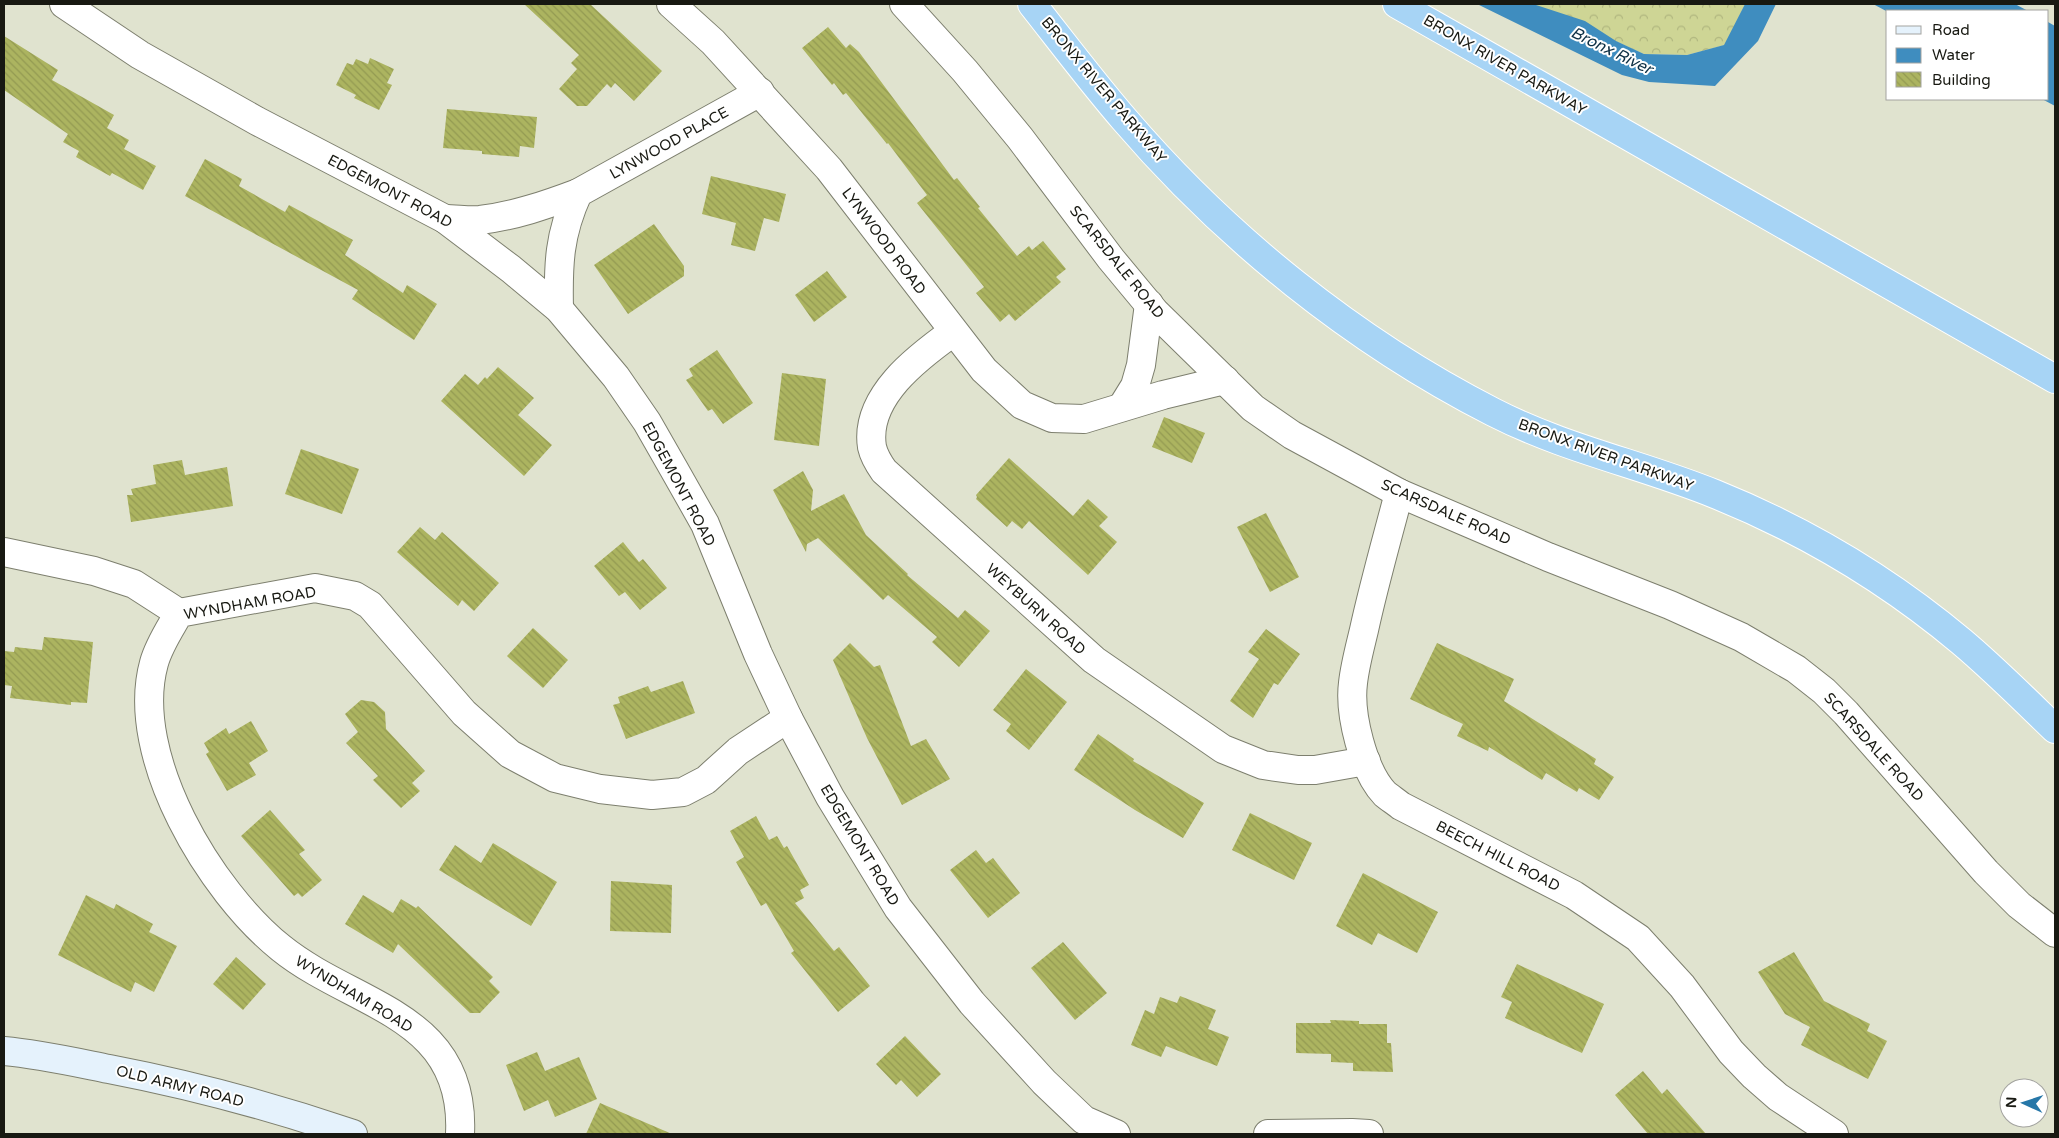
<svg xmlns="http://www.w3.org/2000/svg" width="2059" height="1138" viewBox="0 0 2059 1138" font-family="'Varela Round',sans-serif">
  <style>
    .forest { fill: url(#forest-crowns) }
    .water { fill: #3f8dbf }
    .building { fill: url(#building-back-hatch) }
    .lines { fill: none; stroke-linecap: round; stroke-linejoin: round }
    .street-casing { stroke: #7d7f6e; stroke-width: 30 }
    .secondary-casing { stroke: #7d7f6e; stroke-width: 30 }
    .highway-casing { stroke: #fff; stroke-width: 30 }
    .street { stroke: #fff; stroke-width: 28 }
    .secondary { stroke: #e5f2fc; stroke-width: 28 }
    .highway { stroke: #a7d4f5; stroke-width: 28 }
    .labels { text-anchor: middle; stroke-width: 4; stroke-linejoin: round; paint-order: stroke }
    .street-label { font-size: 15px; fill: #181912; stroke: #fff }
    .water-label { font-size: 16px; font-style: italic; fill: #0e3045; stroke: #fff }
  </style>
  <defs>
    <pattern id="forest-crowns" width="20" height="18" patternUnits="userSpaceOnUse" patternTransform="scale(1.25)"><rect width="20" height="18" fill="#ced595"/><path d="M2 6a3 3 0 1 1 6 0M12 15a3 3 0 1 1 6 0" fill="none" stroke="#b0b67f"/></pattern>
    <pattern id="building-back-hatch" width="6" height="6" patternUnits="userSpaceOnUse" patternTransform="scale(1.25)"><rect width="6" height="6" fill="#acb460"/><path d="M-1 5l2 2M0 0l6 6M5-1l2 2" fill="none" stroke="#939a52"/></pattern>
  </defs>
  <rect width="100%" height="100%" fill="#e0e3cf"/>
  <!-- forest -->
  <polygon class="forest" points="1533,4 1745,4 1725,45 1687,55 1644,54"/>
  <!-- water -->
  <g class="water">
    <polygon points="1477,4 1533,4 1585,21 1616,41 1644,54 1687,55 1724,45 1745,4 1776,4 1758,41 1715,86 1649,82 1622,75"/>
    <polygon points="1873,4 2015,4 2028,11 1888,12"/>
    <polygon points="2048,22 2055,26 2055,106 2042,99 2048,99"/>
  </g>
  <!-- building -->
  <g class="building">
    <polygon points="524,4 590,4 662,71 634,101 615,83 611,88 607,84 587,106 577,106 559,89 577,69 571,63 579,55"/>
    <polygon points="828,27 846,48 850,44 859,52 954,180 957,178 980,207 978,208 1017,256 1029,246 1032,250 1043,241 1066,269 1056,277 1061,282 1015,321 1009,314 1000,322 976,293 984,287 917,203 927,195 888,143 887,144 846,93 843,95 834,83 832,85 802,48"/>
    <polygon points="4,36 58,70 52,80 114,115 107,128 129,140 124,149 156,166 143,190 112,173 110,176 76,157 79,151 63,142 68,134 4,90"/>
    <polygon points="370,58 394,69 387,83 392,85 379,110 354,98 356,95 336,85 347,63 353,65 356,59 368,64"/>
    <polygon points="447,109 537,117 534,148 520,146 519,157 482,154 482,151 443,148"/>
    <polygon points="205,159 242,179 239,186 285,212 289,205 353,240 345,255 403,293 407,285 437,304 414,340 352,299 358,290 185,196"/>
    <polygon points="711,176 786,194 779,222 764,218 755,251 731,245 736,223 702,214"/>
    <polygon points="654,224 684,266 684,276 628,314 594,265"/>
    <polygon points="827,271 847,297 814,322 795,295"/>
    <polygon points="717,350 753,403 723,424 712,409 708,411 686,380 693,376 689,369"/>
    <polygon points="498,367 534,398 518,415 552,445 524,476 441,401 465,374 478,385 485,377 487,379"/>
    <polygon points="782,373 826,379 819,446 774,440"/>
    <polygon points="1164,417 1205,433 1192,463 1152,447"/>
    <polygon points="301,449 359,469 342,514 285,494"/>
    <polygon points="1009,458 1073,516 1088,499 1108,517 1099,526 1117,542 1088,575 1029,521 1022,529 1012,521 1007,527 976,499 977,497 976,495"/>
    <polygon points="182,460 185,475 227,467 233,506 131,522 127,495 133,495 131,489 156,484 153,465"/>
    <polygon points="803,471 813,490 811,511 844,494 866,535 908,574 907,575 958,618 965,610 990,631 959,667 932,642 937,637 888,595 883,600 818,538 807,544 806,552 773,490"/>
    <polygon points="1266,513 1299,577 1270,592 1237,527"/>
    <polygon points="420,527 435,540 442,532 499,583 474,611 462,600 458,606 397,552"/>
    <polygon points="623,542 639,562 643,559 667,588 640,610 625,592 619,596 594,566"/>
    <polygon points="533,628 568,660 543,688 507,656"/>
    <polygon points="1266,629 1300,654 1278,685 1274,683 1253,718 1230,701 1259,659 1248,652"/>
    <polygon points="44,637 93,642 87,703 71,702 71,705 10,698 12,686 4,685 4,651 14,652 15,647 42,650"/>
    <polygon points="850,643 874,667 880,665 911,746 926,739 950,779 902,805 867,738 833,660"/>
    <polygon points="1437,643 1514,679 1504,701 1596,759 1594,764 1614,777 1599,800 1579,788 1577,792 1546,773 1542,780 1489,747 1488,751 1457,736 1463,724 1410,699"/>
    <polygon points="1026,669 1067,702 1029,750 1006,731 1011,724 993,710"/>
    <polygon points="683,681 695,713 626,739 613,705 620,703 618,697 648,686 651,692"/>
    <polygon points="361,700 374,702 385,712 386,729 425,771 412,783 420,791 401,808 373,780 378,776 346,743 358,732 345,714"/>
    <polygon points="251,721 268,751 249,763 256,775 227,791 206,754 209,752 204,743 226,728 229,734"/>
    <polygon points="1098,734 1134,759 1133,761 1204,803 1183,838 1135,810 1074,770"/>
    <polygon points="270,810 305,850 299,854 322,880 302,897 298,893 294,896 241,836"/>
    <polygon points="1250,813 1312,843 1294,880 1232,850"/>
    <polygon points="756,816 769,840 777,836 784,848 787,846 809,885 800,890 804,898 795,903 834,951 839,947 870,986 838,1012 791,953 794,951 766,903 761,906 736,862 744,857 730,831"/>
    <polygon points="493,843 557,882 531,926 439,870 455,845 481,863"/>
    <polygon points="976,850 986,863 993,858 1020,893 988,918 950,870"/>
    <polygon points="1363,873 1438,912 1417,953 1378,933 1372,945 1336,926"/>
    <polygon points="611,881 672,885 671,933 610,931"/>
    <polygon points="86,895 114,909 116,904 153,924 149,932 177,946 154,992 135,982 131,992 58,955"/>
    <polygon points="363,895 393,913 401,899 416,908 418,906 493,977 489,981 500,992 480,1013 470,1013 398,944 393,953 345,924"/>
    <polygon points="1063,942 1107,993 1075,1020 1031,968"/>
    <polygon points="1794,952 1824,1001 1870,1024 1867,1031 1887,1041 1868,1079 1801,1045 1810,1027 1785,1014 1758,972"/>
    <polygon points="236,957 266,984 243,1010 213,984"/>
    <polygon points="1517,964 1604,1004 1582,1053 1505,1018 1512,1002 1501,997"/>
    <polygon points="1180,996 1216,1010 1208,1029 1229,1037 1217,1066 1166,1046 1161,1057 1131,1045 1145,1010 1154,1014 1160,997 1177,1003"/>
    <polygon points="1330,1020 1359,1021 1359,1024 1387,1024 1387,1043 1391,1043 1393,1072 1353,1071 1353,1063 1331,1062 1331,1054 1296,1053 1296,1023 1331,1023"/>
    <polygon points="905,1036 941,1074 917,1097 901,1080 896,1085 876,1064"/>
    <polygon points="537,1052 545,1071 579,1057 597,1099 555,1117 548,1100 524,1111 506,1065"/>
    <polygon points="1643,1071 1662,1094 1667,1089 1706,1134 1648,1134 1615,1095"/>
    <polygon points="600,1103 672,1134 586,1134"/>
  </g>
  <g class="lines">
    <!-- street casing -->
    <g class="street-casing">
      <g id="street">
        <polyline points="64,4 140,55 257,121 445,219 511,269 559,309 616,377 647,422 675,471 705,524 758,654 788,718 830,797 898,908 972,1003 1044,1082 1084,1120 1116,1134"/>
        <polyline points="671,4 713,42 829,169 984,370 1022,405 1052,418 1084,419 1163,395 1225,380"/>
        <polyline points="904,4 965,71 1020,138 1111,259 1155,312 1253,408 1292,435 1399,493 1548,557 1670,605 1741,637 1796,669 1824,691 1846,713 1986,872 2019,905 2055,933"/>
        <path d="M 445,219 C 457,219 469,221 480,220 C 514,216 546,205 578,193"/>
        <path d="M 559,309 C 558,265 559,234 578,193 L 760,92"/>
        <path d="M 953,332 C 918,357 864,397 872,447 C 874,456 879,464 884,471 L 1094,660 L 1223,749 L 1263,765 L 1298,770 L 1315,770 L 1366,761"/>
        <polyline points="1122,407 1135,386 1141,365 1149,304"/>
        <path d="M 1399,493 C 1387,539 1374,584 1364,630 C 1360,647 1355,665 1353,683 C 1349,714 1363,771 1385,794 C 1390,798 1396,802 1401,806 L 1574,895 L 1638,938 L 1682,986 L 1731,1052 L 1754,1076 L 1778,1097 L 1834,1134"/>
        <polyline points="4,552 94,571 134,584 179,613"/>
        <path d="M 460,1134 C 466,1014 354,1007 281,948 C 211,892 128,756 154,663 C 159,645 170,629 179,613 L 315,588 L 355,596 L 370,605 L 464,713 L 510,754 L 555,778 L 600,789 L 652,795 L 683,792 L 706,780 L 738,751 L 788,718"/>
        <polyline points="1268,1134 1352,1133 1369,1134"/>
      </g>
    </g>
    <!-- secondary casing -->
    <g class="secondary-casing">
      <path id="secondary" d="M 4,1051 C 39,1054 74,1062 109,1069 C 192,1085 274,1107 353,1134"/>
    </g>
    <!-- highway casing -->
    <g class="highway-casing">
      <g id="highway">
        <path d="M 1032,4 C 1062,42 1092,82 1124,119 C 1226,238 1354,341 1493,412 C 1565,449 1641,464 1715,494 C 1804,530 1888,580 1962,642 C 1994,669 2025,700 2055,729"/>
        <polyline points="1397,4 2055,379"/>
      </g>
    </g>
    <!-- street -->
    <use href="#street" class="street"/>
    <!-- secondary -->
    <use href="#secondary" class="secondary"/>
    <!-- highway -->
    <use href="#highway" class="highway"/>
  </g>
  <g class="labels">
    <!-- street labels -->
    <g class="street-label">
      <text transform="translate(1505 65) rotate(30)" y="5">BRONX RIVER PARKWAY</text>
      <text transform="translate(1104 90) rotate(50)" y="5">BRONX RIVER PARKWAY</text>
      <text transform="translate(669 143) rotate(-29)" y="5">LYNWOOD PLACE</text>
      <text transform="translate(390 191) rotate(28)" y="5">EDGEMONT ROAD</text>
      <text transform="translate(884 241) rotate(53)" y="5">LYNWOOD ROAD</text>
      <text transform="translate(1117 262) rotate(51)" y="5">SCARSDALE ROAD</text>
      <text transform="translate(1606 455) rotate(20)" y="5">BRONX RIVER PARKWAY</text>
      <text transform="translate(679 484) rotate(62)" y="5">EDGEMONT ROAD</text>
      <text transform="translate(1446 512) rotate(24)" y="5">SCARSDALE ROAD</text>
      <text transform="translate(250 603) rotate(-10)" y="5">WYNDHAM ROAD</text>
      <text transform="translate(1036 609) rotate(42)" y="5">WEYBURN ROAD</text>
      <text transform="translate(1874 747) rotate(48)" y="5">SCARSDALE ROAD</text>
      <text transform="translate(860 845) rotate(59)" y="5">EDGEMONT ROAD</text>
      <text transform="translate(1498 856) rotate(27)" y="5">BEECH HILL ROAD</text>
      <text transform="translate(354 994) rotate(31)" y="5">WYNDHAM ROAD</text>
      <text transform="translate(180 1086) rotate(14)" y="5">OLD ARMY ROAD</text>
    </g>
    <!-- water labels -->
    <g class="water-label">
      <text transform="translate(1612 50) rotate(26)" y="6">Bronx River</text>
    </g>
  </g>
  <!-- border -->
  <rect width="2059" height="1138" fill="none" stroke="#181912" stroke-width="10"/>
  <!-- legend -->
  <rect x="1886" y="10" width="162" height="90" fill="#ffffff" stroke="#a3a3a0"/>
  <rect x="1896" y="26" width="25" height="8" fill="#e5f2fc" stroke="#a3a3a0"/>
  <text x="1932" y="35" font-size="15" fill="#181912">Road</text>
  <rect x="1896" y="48" width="25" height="15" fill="#3f8dbf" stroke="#a3a3a0"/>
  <text x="1932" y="60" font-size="15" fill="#181912">Water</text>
  <rect x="1896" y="72" width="25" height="15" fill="url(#building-back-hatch)" stroke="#a3a3a0"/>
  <text x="1932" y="85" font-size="15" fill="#181912">Building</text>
  <!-- north arrow -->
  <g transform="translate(2024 1103) rotate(273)"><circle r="24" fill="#ffffff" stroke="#a3a3a0"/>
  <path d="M0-4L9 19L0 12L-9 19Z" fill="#2677a8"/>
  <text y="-8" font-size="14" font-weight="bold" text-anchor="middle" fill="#181912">N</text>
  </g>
</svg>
